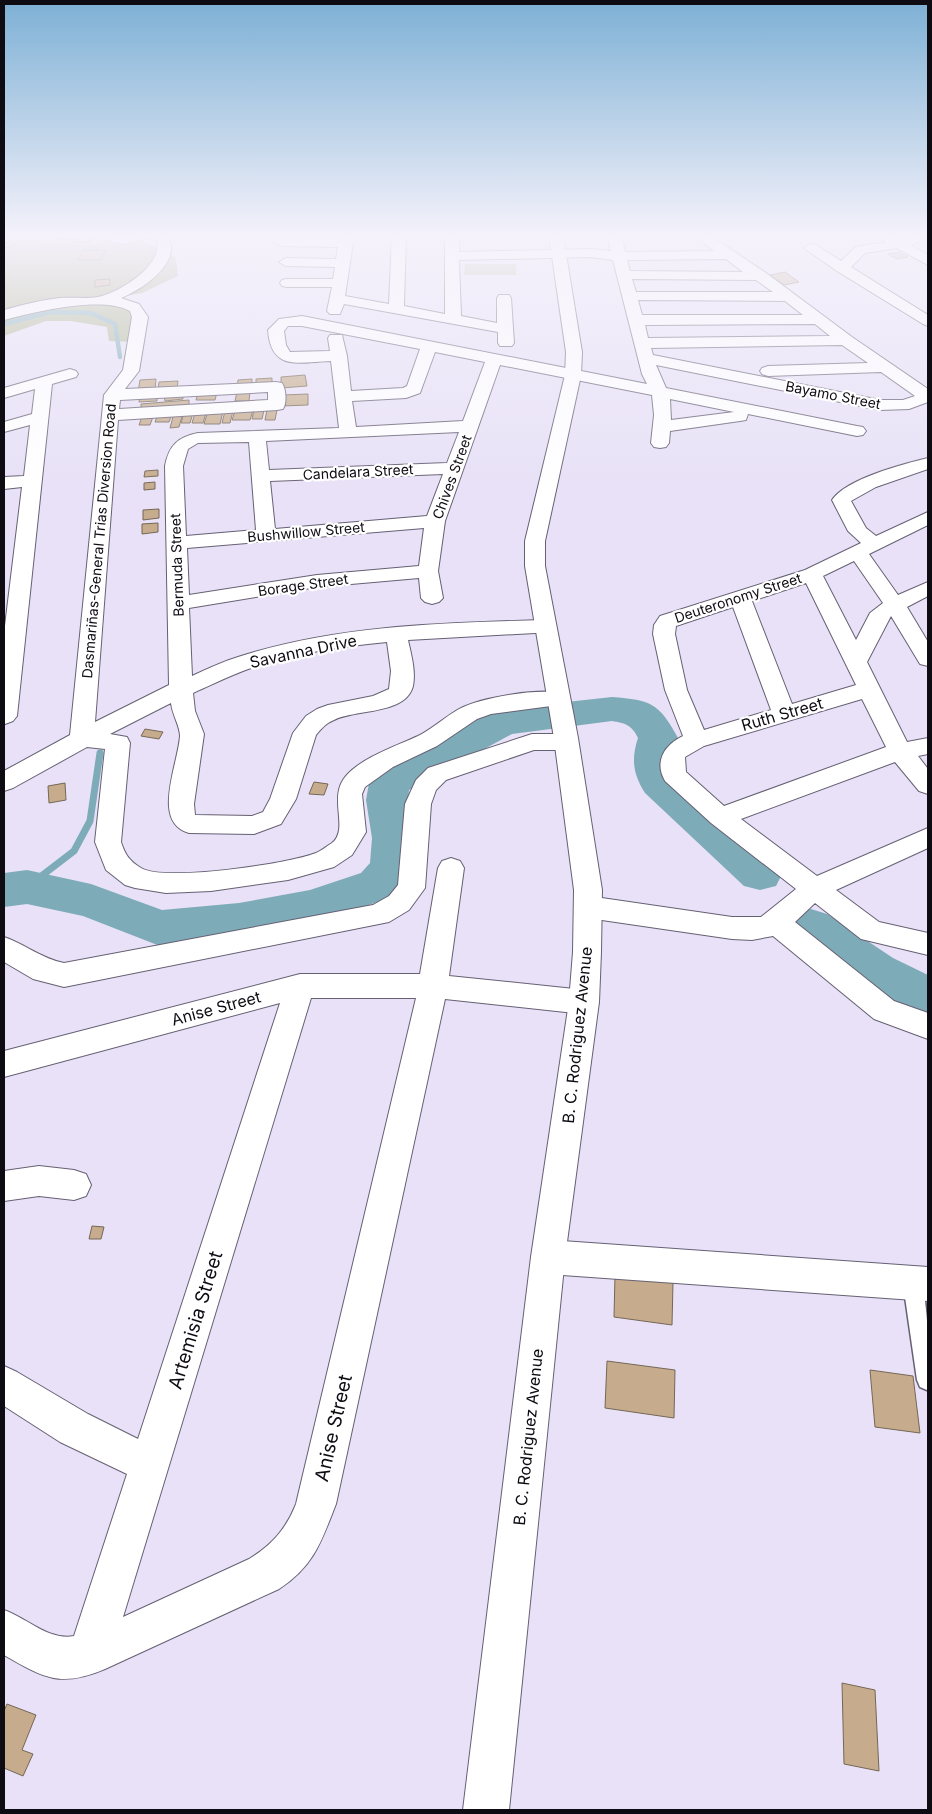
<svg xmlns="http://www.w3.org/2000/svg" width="932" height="1814" viewBox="0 0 932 1814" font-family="Inter,sans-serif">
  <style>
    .green { fill: #b5bb9c }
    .forest { fill: #aeb590 }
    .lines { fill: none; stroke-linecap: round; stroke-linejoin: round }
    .stream-far1 { stroke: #7dabb8; stroke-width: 4.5 }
    .stream { stroke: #7dabb8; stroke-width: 7 }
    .river { fill: #7dabb8; fill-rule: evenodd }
    .building { fill: #c6ac8d; stroke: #756756 }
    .service-casing { stroke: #666073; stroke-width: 3 }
    .minor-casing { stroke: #666073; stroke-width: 2 }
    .tertiary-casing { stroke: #666073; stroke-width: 2 }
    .service { fill: #fff; fill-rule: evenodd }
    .minor { fill: #fff; fill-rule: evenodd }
    .tertiary { fill: #fff; fill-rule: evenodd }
    .labels { text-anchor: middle; stroke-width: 4.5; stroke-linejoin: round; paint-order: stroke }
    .far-street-label { font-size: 14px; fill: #0e0b12; stroke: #fff }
    .street-label { font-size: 16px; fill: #0e0b12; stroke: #fff }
    .near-street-label { font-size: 19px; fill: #0e0b12; stroke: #fff }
  </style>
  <rect width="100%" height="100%" fill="#e8e1f7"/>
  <!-- green -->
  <polygon class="green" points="465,264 516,264 516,275 464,275"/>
  <!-- forest -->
  <polygon class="forest" points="4,236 35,236 41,240 94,245 117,237 140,241 160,248 176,258 178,276 142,293 112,298 101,304 128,307 135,325 135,342 109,341 107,327 71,321 46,321 4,336"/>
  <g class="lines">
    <!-- stream-far1 -->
    <polyline class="stream-far1" points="4,324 50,312 91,313 115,324 120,357"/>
    <!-- stream -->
    <polyline class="stream" points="27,887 74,851 90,821 100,753"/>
    <!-- river -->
    <g class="river">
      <path d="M 612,697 C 651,700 659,703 678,738 L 673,760 L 676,776 L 776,862 L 782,874 L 776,886 L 760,890 L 744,886 L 645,793 C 633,774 631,759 638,738 C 632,725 625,723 612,721 L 512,734 L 409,790 L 408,800 L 414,838 L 414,867 L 407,878 L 393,897 L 311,924 L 239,939 L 160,946 L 83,916 L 27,904 L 4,907 L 4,873 L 27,870 L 91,884 L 162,910 L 239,903 L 310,890 L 361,873 L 370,863 L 372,838 L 366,800 L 369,783 L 375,773 L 489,713 L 503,709 Z"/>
      <polygon points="811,909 827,914 893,958 928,975 928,1017 911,1011 859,984 795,940 788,927 795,914"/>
    </g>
  </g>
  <!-- building -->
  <g class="building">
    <polygon points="44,236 74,236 70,240 42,238"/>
    <polygon points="77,236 99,236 90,243 70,242"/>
    <polygon points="12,241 16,246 4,248 4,243"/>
    <polygon points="84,250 106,250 100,260 78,260"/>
    <polygon points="899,252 908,257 897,259 888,254"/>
    <polygon points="785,272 799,282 784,285 770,275"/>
    <polygon points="110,279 110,285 95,287 95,280"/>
    <polygon points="305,375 307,386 281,388 281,377"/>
    <polygon points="272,378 272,385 256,386 256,379"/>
    <polygon points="156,379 155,391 138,392 140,380"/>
    <polygon points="252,379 252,387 237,388 238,380"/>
    <polygon points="178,381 177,389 158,390 159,382"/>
    <polygon points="250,391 249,401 235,401 237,392"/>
    <polygon points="217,392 215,400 196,400 198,393"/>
    <polygon points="157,393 157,401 139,402 140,395"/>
    <polygon points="183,394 183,399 165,401 164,395"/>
    <polygon points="308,394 308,405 282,406 283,395"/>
    <polygon points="189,400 189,408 141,412 141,404"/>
    <polygon points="253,410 250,420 232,420 235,411"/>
    <polygon points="254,410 264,410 262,419 252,419"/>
    <polygon points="267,410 277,410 275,420 265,420"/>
    <polygon points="208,411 223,411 220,424 204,424"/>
    <polygon points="225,411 233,411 230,423 222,423"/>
    <polygon points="174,413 183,413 179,427 170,428"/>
    <polygon points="184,413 193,413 190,423 181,423"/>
    <polygon points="195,413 206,413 203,423 192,423"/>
    <polygon points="143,414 154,414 150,425 139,425"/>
    <polygon points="158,414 172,414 169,422 155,422"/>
    <polygon points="158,470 158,476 144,477 145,471"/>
    <polygon points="155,482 155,489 144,490 144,483"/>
    <polygon points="159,509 159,518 143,520 143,510"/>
    <polygon points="158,523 158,532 142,534 142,524"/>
    <polygon points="145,729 163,732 159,739 141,736"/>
    <polygon points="314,782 328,784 324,795 309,794"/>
    <polygon points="65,783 66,800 49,803 48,786"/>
    <polygon points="92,1226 104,1227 101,1239 89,1239"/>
    <polygon points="615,1275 673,1282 672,1325 614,1317"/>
    <polygon points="607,1361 675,1370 674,1418 605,1408"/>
    <polygon points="870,1370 913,1376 920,1433 875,1427"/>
    <polygon points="842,1683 875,1690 879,1771 844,1764"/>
    <polygon points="7,1704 36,1715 22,1750 33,1754 23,1776 4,1768 4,1711"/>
  </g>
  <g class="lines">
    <!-- service casing -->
    <g class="service-casing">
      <path id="service" d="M 913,1273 L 920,1276 C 927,1294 932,1375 927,1390 L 920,1387 L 917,1380 L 903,1283 L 906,1276 Z"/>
    </g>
    <!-- minor casing -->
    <g class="minor-casing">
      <g id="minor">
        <path d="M 111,236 L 168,236 C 183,263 141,290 121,298 L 139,304 L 148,317 L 139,371 L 125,389 L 276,382 L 282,383 C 286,389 287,403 283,409 L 277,410 L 118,420 L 95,722 L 169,685 L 165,466 C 169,445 178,437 198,433 L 339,428 L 331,361 C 299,362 271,372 268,330 L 279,319 L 302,316 L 647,384 L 642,374 L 613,260 L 590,257 L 459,260 L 461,316 L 497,323 L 497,298 L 499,295 L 509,295 L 511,298 L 514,343 L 512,346 L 500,346 L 498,343 L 498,332 L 344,304 L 340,314 L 330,314 L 327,311 L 332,287 L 287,287 L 282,286 L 280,283 L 282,280 L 287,279 L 333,279 L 335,267 L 286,266 L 279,262 L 286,258 L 336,259 L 338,247 L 281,246 L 274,242 L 276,239 L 340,239 L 340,236 L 354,236 L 345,296 L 389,304 L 392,236 L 406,236 L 404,306 L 445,314 L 445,236 L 459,236 L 459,252 L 590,249 L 611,251 L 607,236 L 621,236 L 625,252 L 714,251 L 695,236 L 711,236 L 766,273 L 852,337 L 928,389 L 928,402 L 909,409 L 880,410 L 656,365 L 666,388 L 857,426 L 863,427 L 866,431 L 863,435 L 857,436 L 748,414 L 746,420 L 740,421 L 670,431 L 669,443 L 666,447 L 660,448 L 654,447 L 651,443 L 654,415 L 652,395 L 500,365 L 445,521 L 438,571 L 443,598 L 439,602 L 432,604 L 425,602 L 421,598 L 419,578 L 317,587 L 189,608 L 192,676 C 207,669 222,662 238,657 C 337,625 442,623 545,620 L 553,622 L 556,627 L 553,632 L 408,640 C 411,654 416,671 413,686 C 406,715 355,709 334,720 C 326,723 321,729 316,735 L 296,799 L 281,824 L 254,834 L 189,833 C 151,822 178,765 180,736 C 180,726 172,714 171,703 L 165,706 L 110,734 L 127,737 L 130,743 L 121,842 C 125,854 129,861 141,868 C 165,882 288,864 316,853 C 321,851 327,846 332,843 C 350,828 327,798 346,776 C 361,758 396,746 418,736 C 432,729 445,717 459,709 C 481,697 542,687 566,694 L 570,699 L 566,704 L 491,714 L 477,719 L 437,746 L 393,767 L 365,787 L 362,794 L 366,832 L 352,855 L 334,867 L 288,880 L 211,891 L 166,893 L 135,888 L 125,885 L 106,870 L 95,842 L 105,749 L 87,747 L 13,788 L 4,791 L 4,771 L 70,735 L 104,395 L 123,370 L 132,317 L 130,311 C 102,295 34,312 4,320 L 4,310 C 22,305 41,300 60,298 C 72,297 86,299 98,297 C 119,293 164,265 157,240 L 151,237 L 125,244 L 112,242 ZM 726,259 L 743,272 L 630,271 L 627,260 ZM 632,279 L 756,280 L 773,292 L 636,292 ZM 638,300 L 785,301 L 803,315 L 642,315 ZM 815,324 L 830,336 L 648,338 L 645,325 ZM 288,326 L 302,326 L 420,349 L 407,386 L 403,388 L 351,391 L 347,356 L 342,335 L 330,335 L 328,338 L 330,351 L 290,352 L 286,345 L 284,331 ZM 842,345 L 868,363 L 768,366 L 762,368 L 760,371 L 762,374 L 768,376 L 881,372 L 915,396 L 903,400 L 880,400 L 653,355 L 651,348 ZM 435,352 L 485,362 L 463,421 L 356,427 L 352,401 L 406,398 L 420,393 ZM 268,392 L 268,400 L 119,409 L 120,400 ZM 670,399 L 734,412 L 671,420 ZM 459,432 L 447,463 L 269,470 L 266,441 ZM 249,442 L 256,530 L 186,536 L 183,466 L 188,449 L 198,443 ZM 443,474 L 427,516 L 275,529 L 270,481 ZM 424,528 L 419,566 L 317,575 L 189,595 L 187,548 ZM 387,642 L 391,671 L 389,689 L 373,696 L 328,705 L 317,709 L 306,716 L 293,733 L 270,799 L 263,812 L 252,816 L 195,815 L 194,804 L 204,734 L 195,711 L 193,693 C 213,684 233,674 254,667 C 297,653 342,646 387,642 Z"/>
        <polygon points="884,236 895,236 901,239 911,236 928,236 928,239 910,245 928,255 928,265 897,248 865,253 851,267 928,315 928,326 923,324 837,271 804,248 811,244 816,245 841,261 856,247 886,242 882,238"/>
        <polygon points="70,369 76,371 78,374 76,377 52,384 17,716 13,721 5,724 4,634 22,487 4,489 4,477 24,476 30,425 4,432 4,422 32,414 35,389 4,398 4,388"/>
        <path d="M 928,458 L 928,469 L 876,487 L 851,501 L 866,528 L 876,536 L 928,512 L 928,525 L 869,554 L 898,595 L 928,582 L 928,596 L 907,607 L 928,642 L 928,666 L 920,664 L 891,616 L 867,662 L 907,742 L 928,738 L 928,754 L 918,756 L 928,769 L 928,794 L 919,791 L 895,762 L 741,819 L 817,876 L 928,828 L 928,848 L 836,890 L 879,922 L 928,933 L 928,955 L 861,939 L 815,903 L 795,922 L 894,1001 L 928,1013 L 928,1039 L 874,1019 L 773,936 L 752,940 L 732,939 L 588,918 L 578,914 L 574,907 L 578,900 L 588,896 L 732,917 L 761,917 L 796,889 L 711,823 L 665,781 C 654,762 664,745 683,736 L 665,690 L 653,634 L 654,625 L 660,616 L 805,570 L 861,543 L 848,531 L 832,500 C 846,479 903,464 928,458 ZM 854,561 L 883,603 L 870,613 L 856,640 L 823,576 ZM 806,583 L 856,685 L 792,704 L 752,601 ZM 733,607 L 771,710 L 704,730 L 687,690 L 675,634 L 676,626 ZM 862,699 L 886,747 L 724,806 L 686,772 L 685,757 L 704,746 Z"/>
        <path d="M 532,734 L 566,734 L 575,736 L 578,742 L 575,748 L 566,750 L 534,750 L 446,780 L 436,790 L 431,804 L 425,888 L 409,910 L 389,922 L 64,987 L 33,979 L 4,962 L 4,937 C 25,944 42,959 64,963 L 373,905 L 389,896 L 398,885 L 405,804 L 416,780 L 428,768 Z"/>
        <path d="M 451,858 L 460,861 L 464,868 L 449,976 L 584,990 L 594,993 L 599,1002 L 594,1011 L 584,1014 L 445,999 L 336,1504 C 321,1542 314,1566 279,1589 L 105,1669 C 60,1688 44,1678 4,1655 L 4,1610 C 27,1618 49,1641 74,1636 L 127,1474 L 60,1442 L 4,1406 L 4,1366 L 17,1372 L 88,1414 L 138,1439 L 280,1003 L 4,1077 L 4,1051 L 300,974 L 420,974 L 438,868 L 442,861 ZM 311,998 L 416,998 L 296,1504 C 286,1529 272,1545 249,1559 L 123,1617 Z"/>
        <polygon points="39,1166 74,1170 86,1174 91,1185 86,1196 74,1200 39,1196 4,1201 4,1171"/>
        <polygon points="548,1240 928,1267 928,1301 548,1274 536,1269 531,1257 536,1245"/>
      </g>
    </g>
    <!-- tertiary casing -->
    <g class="tertiary-casing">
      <polygon id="tertiary" points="549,236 563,236 582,352 581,375 545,541 545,566 578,738 602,890 601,952 599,1002 565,1257 509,1810 463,1810 531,1257 569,1002 573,952 574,890 554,738 525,566 525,541 565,375 566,352"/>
    </g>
    <!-- service -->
    <use href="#service" class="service"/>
    <!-- minor -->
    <use href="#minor" class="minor"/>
    <!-- tertiary -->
    <use href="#tertiary" class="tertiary"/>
  </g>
  <!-- sky -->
  <linearGradient id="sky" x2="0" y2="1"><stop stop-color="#7db0d5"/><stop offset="0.48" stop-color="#f5f2fb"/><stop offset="1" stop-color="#f5f2fb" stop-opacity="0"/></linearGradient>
  <rect width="932" height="490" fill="url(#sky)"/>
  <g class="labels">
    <!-- far-street labels -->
    <g class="far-street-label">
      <text transform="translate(833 395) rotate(11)" y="5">Bayamo Street</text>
      <text transform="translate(358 472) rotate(-3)" y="5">Candelara Street</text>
      <text transform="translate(452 477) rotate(-70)" y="5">Chives Street</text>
      <text transform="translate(306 532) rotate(-5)" y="5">Bushwillow Street</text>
      <text transform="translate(99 541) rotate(-85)" y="5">Dasmariñas-General Trias Diversion Road</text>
      <text transform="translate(177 565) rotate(-92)" y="5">Bermuda Street</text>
      <text transform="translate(303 585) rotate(-8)" y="5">Borage Street</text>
      <text transform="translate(738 598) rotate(-18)" y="5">Deuteronomy Street</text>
    </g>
    <!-- street labels -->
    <g class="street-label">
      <text transform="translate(303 651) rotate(-12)" y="6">Savanna Drive</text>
      <text transform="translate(782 714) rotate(-16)" y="6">Ruth Street</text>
      <text transform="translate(216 1008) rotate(-15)" y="6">Anise Street</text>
      <text transform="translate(577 1035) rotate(-84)" y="6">B. C. Rodriguez Avenue</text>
      <text transform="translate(528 1437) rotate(-84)" y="6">B. C. Rodriguez Avenue</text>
    </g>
    <!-- near-street labels -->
    <g class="near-street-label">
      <text transform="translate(195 1320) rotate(-73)" y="7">Artemisia Street</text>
      <text transform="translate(333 1428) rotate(-77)" y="7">Anise Street</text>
    </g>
  </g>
  <!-- border -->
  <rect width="932" height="1814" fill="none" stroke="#0e0b12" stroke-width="10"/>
</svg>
